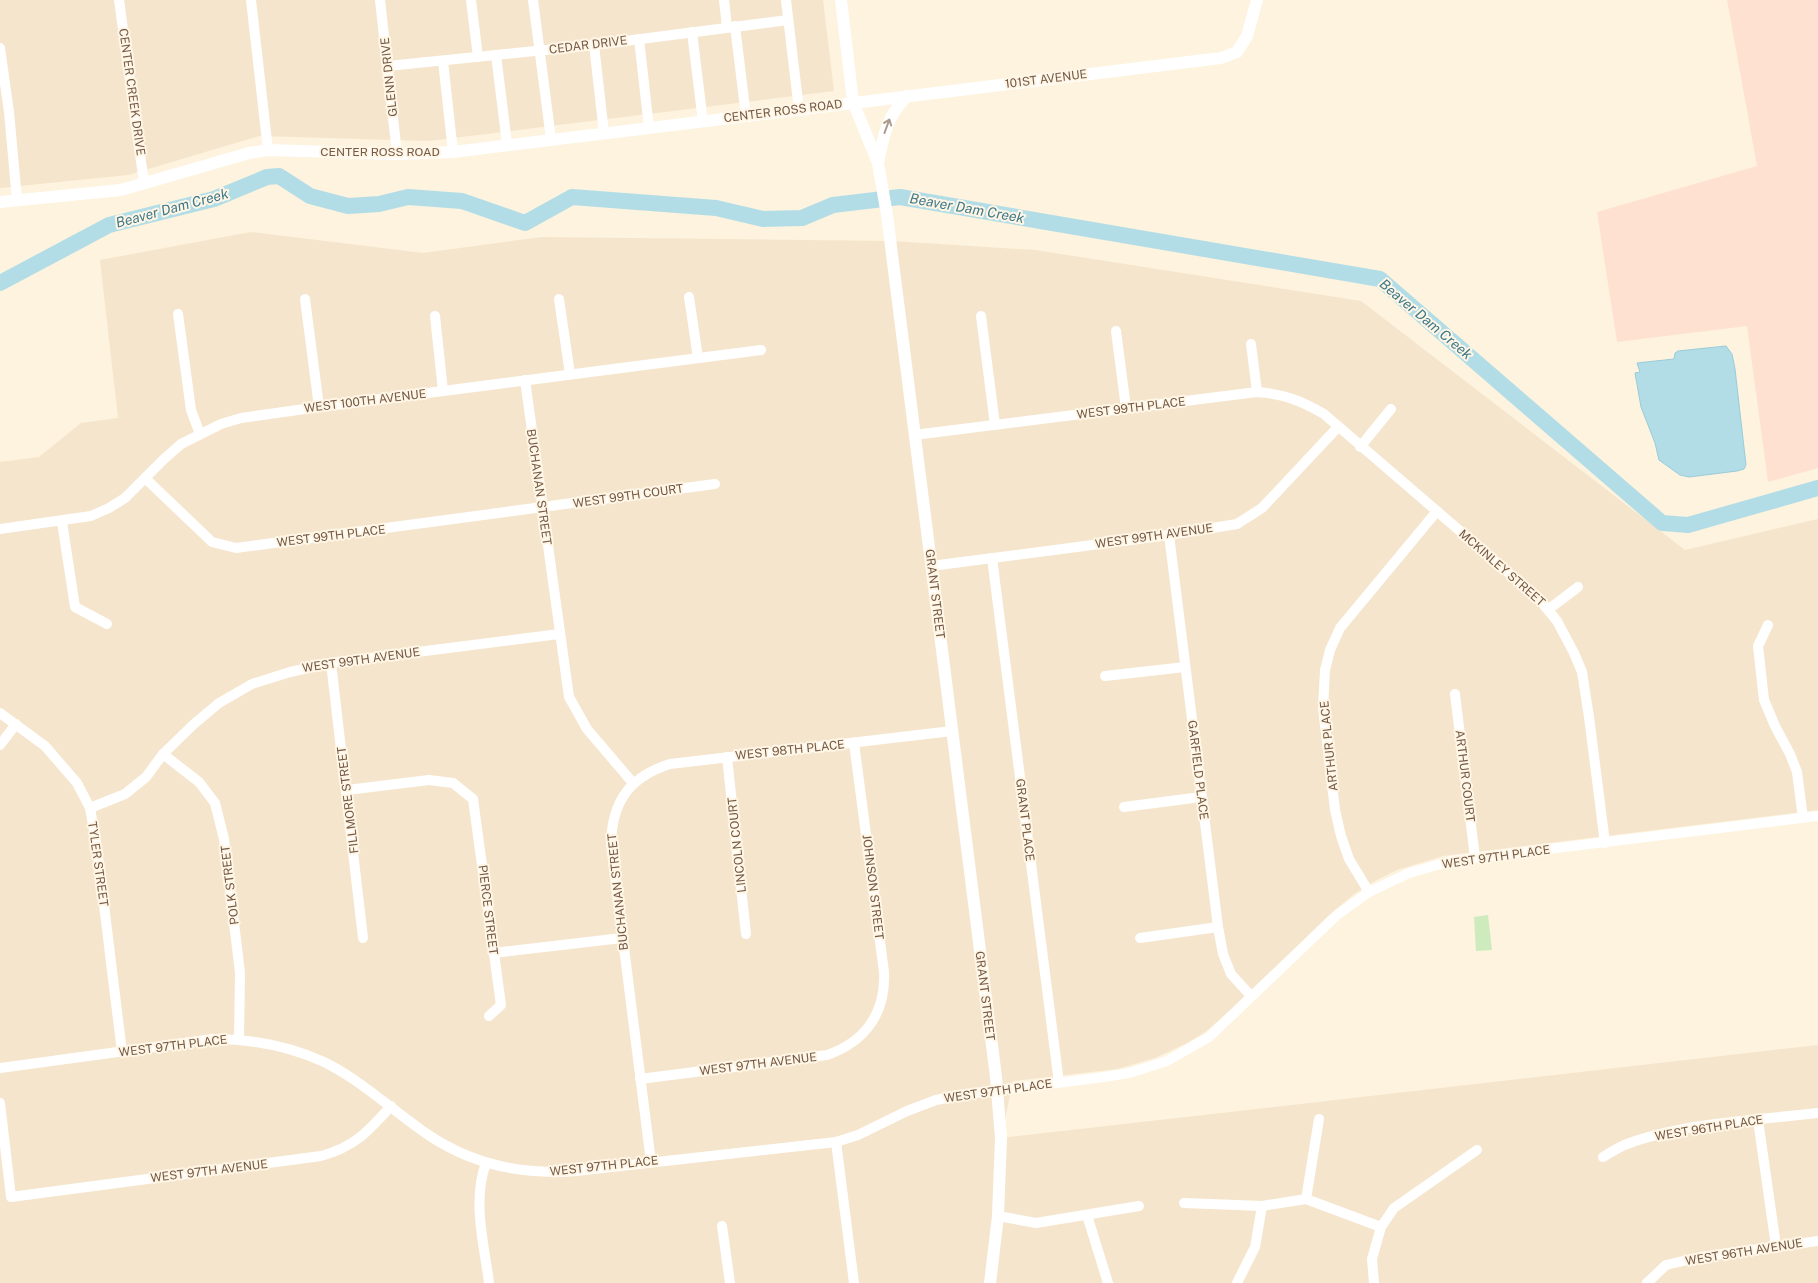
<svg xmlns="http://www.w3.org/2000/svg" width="1818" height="1283" viewBox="0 0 1818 1283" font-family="'Public Sans',sans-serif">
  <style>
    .residential { fill: #f5e5cc }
    .commercial { fill: #ffe1d1 }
    .green { fill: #cdebbd }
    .water { fill: #b2dde7; stroke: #98ccda }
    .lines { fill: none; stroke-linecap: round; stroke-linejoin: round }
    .river { stroke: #b2dde7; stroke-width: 16 }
    .minor { stroke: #fff; stroke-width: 10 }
    .tertiary { stroke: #fff; stroke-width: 12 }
    .oneway { stroke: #ac9b8f }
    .labels { text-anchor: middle; stroke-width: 4; stroke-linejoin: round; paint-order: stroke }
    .street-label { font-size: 12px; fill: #745945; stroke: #fff6e6 }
    .water-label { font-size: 14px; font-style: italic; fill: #3e798a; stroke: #fff6e6 }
  </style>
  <rect width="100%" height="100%" fill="#fdf3de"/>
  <!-- residential -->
  <g class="residential">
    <polygon points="0,0 823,0 834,91 429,141 259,136 128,175 0,188"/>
    <polygon points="251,232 423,253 542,237 891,241 1035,250 1361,301 1685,550 1818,519 1818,810 1443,856 1397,870 1373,882 1354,894 1329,915 1237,1005 1205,1032 1187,1043 1155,1058 1117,1069 1013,1081 1001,1138 1818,1045 1818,1283 0,1283 0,462 39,457 81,423 118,418 100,260"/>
  </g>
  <!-- commercial -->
  <polygon class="commercial" points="1727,0 1818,0 1818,468 1768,482 1747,326 1617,342 1597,212 1757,166"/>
  <!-- green -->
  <polygon class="green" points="1488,915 1492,950 1476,951 1474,917"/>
  <!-- water -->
  <polygon class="water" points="1726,346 1732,354 1735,369 1746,465 1744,469 1737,471 1689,477 1680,475 1659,460 1655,443 1641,407 1635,373 1640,372 1637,363 1674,359 1675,353 1678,351"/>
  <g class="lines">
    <!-- river -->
    <polyline class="river" points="0,283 109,225 214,199 267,177 279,176 310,196 348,206 379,204 408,197 462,201 525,223 572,197 716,208 763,219 802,218 833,205 900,197 1380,279 1662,523 1688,525 1818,488"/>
    <!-- minor -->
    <g class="minor">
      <polyline points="119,0 144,183"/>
      <polyline points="251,0 268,150"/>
      <polyline points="380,0 397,154"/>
      <polyline points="471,0 478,57"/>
      <polyline points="533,0 551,139"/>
      <polyline points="724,0 727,27"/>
      <polyline points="786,0 799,110"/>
      <polyline points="735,26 746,116"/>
      <polyline points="692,32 703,122"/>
      <polyline points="639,39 649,128"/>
      <polyline points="594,45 604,133"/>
      <polyline points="0,48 9,112 17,200"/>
      <polyline points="496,55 507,144"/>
      <polyline points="443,61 453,152"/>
      <polyline points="388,66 594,45 788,20"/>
      <polyline points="689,297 698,358"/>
      <polyline points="305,299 319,407"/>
      <polyline points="559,299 570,374"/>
      <polyline points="178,314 191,410 200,434"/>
      <polyline points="435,316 443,391"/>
      <polyline points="981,316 995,425"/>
      <polyline points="1116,331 1126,408"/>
      <polyline points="1251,344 1257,392"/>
      <polyline points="525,380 569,697 587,729 633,783"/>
      <path d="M 914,435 L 1257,392 C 1283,394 1300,400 1324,414 L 1539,599 L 1557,621 L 1574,653 L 1582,672 L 1589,717 L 1605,843"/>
      <polyline points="1360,447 1391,409"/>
      <polyline points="145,478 212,542 236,548 715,484"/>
      <polyline points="62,522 75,607 107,624"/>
      <polyline points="0,529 91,516 109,508 125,498 163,460 181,444 221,424 241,418 319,407 761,350"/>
      <polyline points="1169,535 1218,927 1223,954 1231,974 1251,996"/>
      <polyline points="992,558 1059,1083"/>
      <polyline points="931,566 1169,535 1237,524 1262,508 1338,427"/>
      <polyline points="1549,609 1578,587"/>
      <polyline points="1768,625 1758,646 1764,700 1775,726 1790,754 1797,772 1803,818"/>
      <polyline points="331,663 363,938"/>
      <polyline points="1105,676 1185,667"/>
      <polyline points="1455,694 1475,858"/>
      <polyline points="0,713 45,746 77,783 90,808 97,848 122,1052"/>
      <polyline points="0,745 16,724"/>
      <polyline points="163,754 199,782 215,803 224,839 240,973 239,1039"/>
      <polyline points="727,757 746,934"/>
      <polyline points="347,790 429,780 453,783 473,799 501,1005 489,1016"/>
      <polyline points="1124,807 1201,797"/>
      <polyline points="90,808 125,794 146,777 163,754 194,724 219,703 252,684 290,672 331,663 559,634"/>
      <polyline points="1369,892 1349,859 1341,836 1335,810 1323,708 1325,670 1330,650 1340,628 1437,511"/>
      <polyline points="1140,938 1218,927"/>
      <polyline points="493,953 622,938"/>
      <path d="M 0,1068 L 213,1039 C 251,1039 289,1046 324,1062 C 363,1081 395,1113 430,1136 C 474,1165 525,1175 576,1171 L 836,1142 L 858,1135 L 907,1111 L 936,1100 L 967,1094 L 1104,1077 L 1129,1073 L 1167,1061 L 1209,1037 L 1337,915 L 1369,892 L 1409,873 L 1451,861 L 1475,858 L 1818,816"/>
      <path d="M 640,1079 L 827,1055 C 865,1042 886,1013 884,972 L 854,743"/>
      <path d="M 0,1103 L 11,1197 L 321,1156 C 354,1147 368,1132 391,1106"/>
      <polyline points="1758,1120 1776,1246"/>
      <polyline points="836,1142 854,1283"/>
      <path d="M 1603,1157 C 1611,1152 1619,1147 1627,1144 C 1683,1123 1758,1120 1818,1113"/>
      <path d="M 651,1162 L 611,844 C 612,802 629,777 670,764 L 952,731"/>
      <path d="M 486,1163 C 472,1201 484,1243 489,1283"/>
      <polyline points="1306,1199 1319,1119"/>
      <polyline points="1184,1203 1262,1206 1306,1199 1381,1227"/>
      <polyline points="1087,1215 1108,1283"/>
      <polyline points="998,1216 1036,1223 1139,1206"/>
      <polyline points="722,1226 730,1283"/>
      <polyline points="1237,1283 1255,1247 1262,1206"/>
      <polyline points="1374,1283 1372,1259 1381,1227 1394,1208 1477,1150"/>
      <polyline points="1647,1283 1666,1265 1700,1257 1818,1241"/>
    </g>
    <!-- tertiary -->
    <g class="tertiary">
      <polyline points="841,0 853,102 878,163 887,215 996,1077 1001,1138 998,1216 990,1283"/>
      <path d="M 878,163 C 884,134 886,118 907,96"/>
      <polyline points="0,202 121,190 249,153 268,150 397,154 453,152 1221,58 1237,52 1247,36 1257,0"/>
    </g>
  </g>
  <!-- one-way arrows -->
  <defs><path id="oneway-shaft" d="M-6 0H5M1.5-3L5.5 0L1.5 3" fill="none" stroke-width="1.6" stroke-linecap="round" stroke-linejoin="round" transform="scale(1.25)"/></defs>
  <use class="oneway" href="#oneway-shaft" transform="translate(887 126) rotate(-70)"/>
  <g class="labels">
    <!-- street labels -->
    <g class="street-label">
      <text transform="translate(588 45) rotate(-7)" y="4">CEDAR DRIVE</text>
      <text transform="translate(389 77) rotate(-96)" y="4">GLENN DRIVE</text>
      <text transform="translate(1046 79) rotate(-7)" y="4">101ST AVENUE</text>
      <text transform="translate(132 92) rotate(82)" y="4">CENTER CREEK DRIVE</text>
      <text transform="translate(783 111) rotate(-7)" y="4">CENTER ROSS ROAD</text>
      <text x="380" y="156">CENTER ROSS ROAD</text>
      <text transform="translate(365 401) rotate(-7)" y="4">WEST 100TH AVENUE</text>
      <text transform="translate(1131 408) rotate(-7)" y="4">WEST 99TH PLACE</text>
      <text transform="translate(539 487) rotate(82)" y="4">BUCHANAN STREET</text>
      <text transform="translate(628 496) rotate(-8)" y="4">WEST 99TH COURT</text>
      <text transform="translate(331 536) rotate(-7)" y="4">WEST 99TH PLACE</text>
      <text transform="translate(1154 536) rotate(-8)" y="4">WEST 99TH AVENUE</text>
      <text transform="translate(1502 568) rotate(41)" y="4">MCKINLEY STREET</text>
      <text transform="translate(935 594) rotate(83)" y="4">GRANT STREET</text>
      <text transform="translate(361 660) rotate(-8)" y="4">WEST 99TH AVENUE</text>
      <text transform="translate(1329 746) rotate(-96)" y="4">ARTHUR PLACE</text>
      <text transform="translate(790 750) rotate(-6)" y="4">WEST 98TH PLACE</text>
      <text transform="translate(1198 770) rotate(83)" y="4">GARFIELD PLACE</text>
      <text transform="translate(1465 776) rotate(83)" y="4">ARTHUR COURT</text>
      <text transform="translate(348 800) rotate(-97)" y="4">FILLMORE STREET</text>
      <text transform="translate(1025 820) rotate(83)" y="4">GRANT PLACE</text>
      <text transform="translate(737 845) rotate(-96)" y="4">LINCOLN COURT</text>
      <text transform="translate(1496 857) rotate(-8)" y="4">WEST 97TH PLACE</text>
      <text transform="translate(98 864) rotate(82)" y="4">TYLER STREET</text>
      <text transform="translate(230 885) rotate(-97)" y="4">POLK STREET</text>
      <text transform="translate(873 887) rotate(83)" y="4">JOHNSON STREET</text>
      <text transform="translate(618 892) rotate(-96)" y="4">BUCHANAN STREET</text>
      <text transform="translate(488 910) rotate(83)" y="4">PIERCE STREET</text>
      <text transform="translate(985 996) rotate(83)" y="4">GRANT STREET</text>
      <text transform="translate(173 1046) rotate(-7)" y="4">WEST 97TH PLACE</text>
      <text transform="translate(758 1064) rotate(-7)" y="4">WEST 97TH AVENUE</text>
      <text transform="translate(998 1091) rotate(-8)" y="4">WEST 97TH PLACE</text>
      <text transform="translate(1709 1128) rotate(-9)" y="4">WEST 96TH PLACE</text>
      <text transform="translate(604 1166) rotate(-6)" y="4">WEST 97TH PLACE</text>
      <text transform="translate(209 1171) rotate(-7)" y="4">WEST 97TH AVENUE</text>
      <text transform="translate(1744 1252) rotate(-9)" y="4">WEST 96TH AVENUE</text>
    </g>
    <!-- water labels -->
    <g class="water-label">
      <text transform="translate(172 208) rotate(-15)" y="5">Beaver Dam Creek</text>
      <text transform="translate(967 208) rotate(10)" y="5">Beaver Dam Creek</text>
      <text transform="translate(1426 319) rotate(40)" y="5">Beaver Dam Creek</text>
    </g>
  </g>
</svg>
